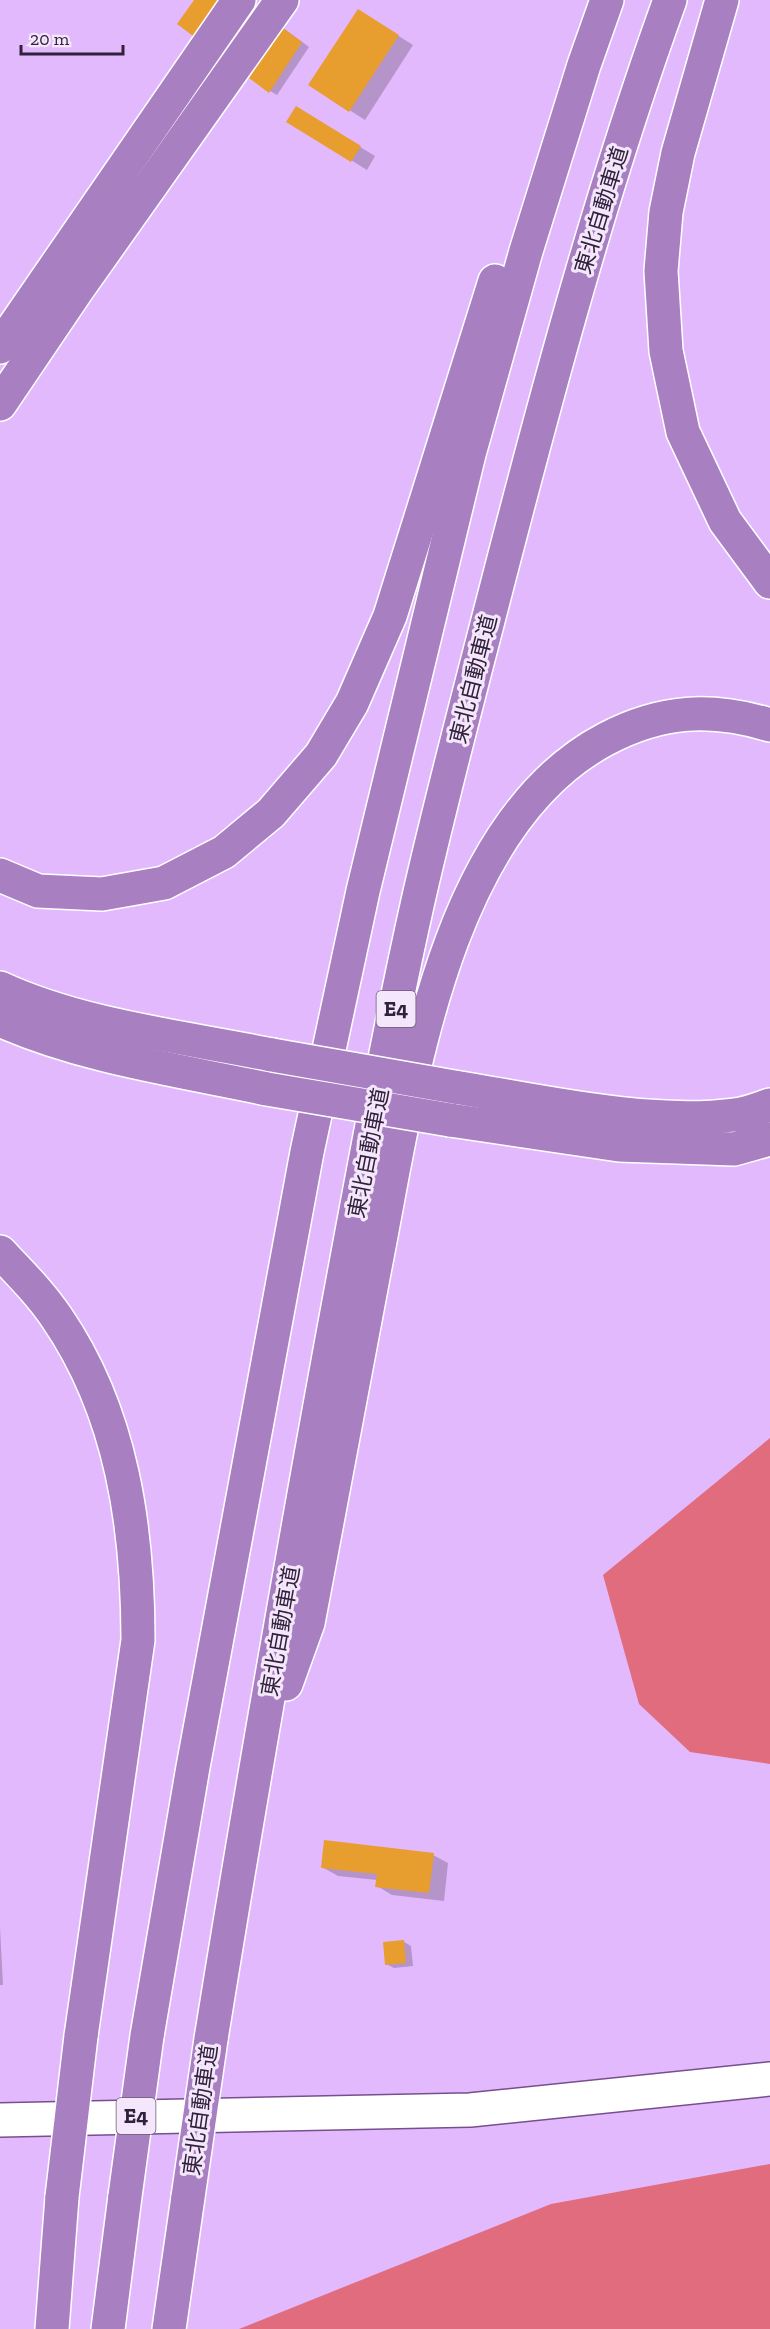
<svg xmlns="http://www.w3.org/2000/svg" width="770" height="2329" viewBox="0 0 770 2329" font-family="'Zilla Slab','Noto Sans JP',serif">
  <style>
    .forest { fill: #e16c7e }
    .shadow { fill: #0003 }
    .building { fill: #e79e2f }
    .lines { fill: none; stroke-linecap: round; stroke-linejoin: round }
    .secondary-casing { stroke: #764f8d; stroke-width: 36 }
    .highway-casing { stroke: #fff; stroke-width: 36 }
    .secondary { stroke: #fff; stroke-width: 33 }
    .highway { stroke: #a87fc1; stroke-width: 33 }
    .highway-bridge-casing { stroke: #fff; stroke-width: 36; stroke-linecap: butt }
    .highway-bridge { stroke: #a87fc1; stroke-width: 33 }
    .labels { text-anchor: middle; stroke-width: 6; stroke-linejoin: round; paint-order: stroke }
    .shield { fill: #f4e7fc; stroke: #6c5c75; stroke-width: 1.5 }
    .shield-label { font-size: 21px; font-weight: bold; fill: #32213b }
    .street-label { font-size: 22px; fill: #32213b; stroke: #f4e7fc }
  </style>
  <rect width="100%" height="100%" fill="#e3b9fd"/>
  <!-- forest -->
  <g class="forest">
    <polygon points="770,1438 770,1764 690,1752 639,1704 603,1575"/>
    <polygon points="770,2164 770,2329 239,2329 551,2204"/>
  </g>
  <!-- shadow -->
  <g class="shadow">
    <polygon points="196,0 245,0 309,47 277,95 270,91"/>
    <polygon points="373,20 413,45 365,120 310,85"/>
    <polygon points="311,117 375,156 367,170 288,121"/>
    <polygon points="433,1855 448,1863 444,1901 392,1895 377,1886 377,1880 338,1876 322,1867"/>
    <polygon points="0,1927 3,1985 0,1985"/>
    <polygon points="404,1942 411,1946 413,1966 394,1968 386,1964"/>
  </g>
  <!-- building -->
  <g class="building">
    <polygon points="194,0 245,0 302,42 269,93 177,24"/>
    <polygon points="358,9 399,35 349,112 308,85"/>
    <polygon points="296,106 361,146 351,162 286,122"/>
    <polygon points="324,1840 434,1853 429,1893 375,1887 377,1874 321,1868"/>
    <polygon points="404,1940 406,1963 385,1965 383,1942"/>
  </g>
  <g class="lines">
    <!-- secondary casing -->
    <g class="secondary-casing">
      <polyline id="secondary" points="0,2120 470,2110 770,2079"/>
    </g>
    <!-- highway casing -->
    <g class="highway-casing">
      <g id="highway">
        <polyline points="722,0 678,153 666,212 661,271 666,351 683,432 725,521 770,582"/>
        <polyline points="0,347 239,0"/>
        <polyline points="0,404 77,290 282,0"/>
        <polyline points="0,875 38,891 102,894 164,883 224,852 271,813 321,755 352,703 390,616 495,281"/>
        <path d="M 0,988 C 82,1026 184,1037 272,1055"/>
        <path d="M 0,1020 C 83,1057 178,1070 267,1089"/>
        <path d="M 454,1087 C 541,1101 647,1126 734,1115 C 746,1114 758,1109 770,1105"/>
        <polyline points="450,1120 619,1145 734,1149 770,1139"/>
        <path d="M 0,1252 C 20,1273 41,1294 57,1318 C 122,1413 138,1528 138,1640 L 81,2036"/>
        <path d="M 286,1684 L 308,1623 C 330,1504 352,1385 375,1267 C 408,1100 440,826 606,739 C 661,710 711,707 770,725"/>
        <polyline points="147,2036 193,1767 307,1152 363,891 469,454 526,251 584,65 607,0"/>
        <path d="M 211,2039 C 249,1803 290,1569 333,1334 C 360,1189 386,1044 418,901 C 443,791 472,683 500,574 C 550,381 602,188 670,0"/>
        <polyline points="52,2329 62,2197"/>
        <polyline points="108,2329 125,2196"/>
        <polyline points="169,2329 188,2197"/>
      </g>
    </g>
    <!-- secondary -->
    <use href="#secondary" class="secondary"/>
    <!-- highway -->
    <use href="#highway" class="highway"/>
    <!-- highway-bridge casing -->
    <g class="highway-bridge-casing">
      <g id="highway-bridge">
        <polyline points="272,1055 454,1087"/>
        <polyline points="267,1089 450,1120"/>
        <polyline points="125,2196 147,2036"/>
        <polyline points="62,2197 81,2036"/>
        <polyline points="188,2197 211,2039"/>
      </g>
    </g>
    <!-- highway-bridge -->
    <use href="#highway-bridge" class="highway-bridge"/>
  </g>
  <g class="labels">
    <!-- shield labels -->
    <g class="shield">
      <rect x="376.5" y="991" width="39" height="36" rx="4.5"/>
      <rect x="116.5" y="2098" width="39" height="36" rx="4.5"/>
    </g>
    <g class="shield-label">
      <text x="396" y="1016">E4</text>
      <text x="136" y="2123">E4</text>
    </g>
    <!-- street labels -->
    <g class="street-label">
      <text transform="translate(601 210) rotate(-73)" y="8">東北自動車道</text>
      <text transform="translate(473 679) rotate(-76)" y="8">東北自動車道</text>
      <text transform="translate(368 1153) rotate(-79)" y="8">東北自動車道</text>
      <text transform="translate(280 1631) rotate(-80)" y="8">東北自動車道</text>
      <text transform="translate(200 2110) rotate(-82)" y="8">東北自動車道</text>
    </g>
  </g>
  <!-- scale -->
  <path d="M21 45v9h102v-9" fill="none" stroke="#32213b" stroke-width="3"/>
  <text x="30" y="45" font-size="18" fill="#32213b" stroke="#f4e7fc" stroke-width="4.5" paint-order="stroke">20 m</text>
</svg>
